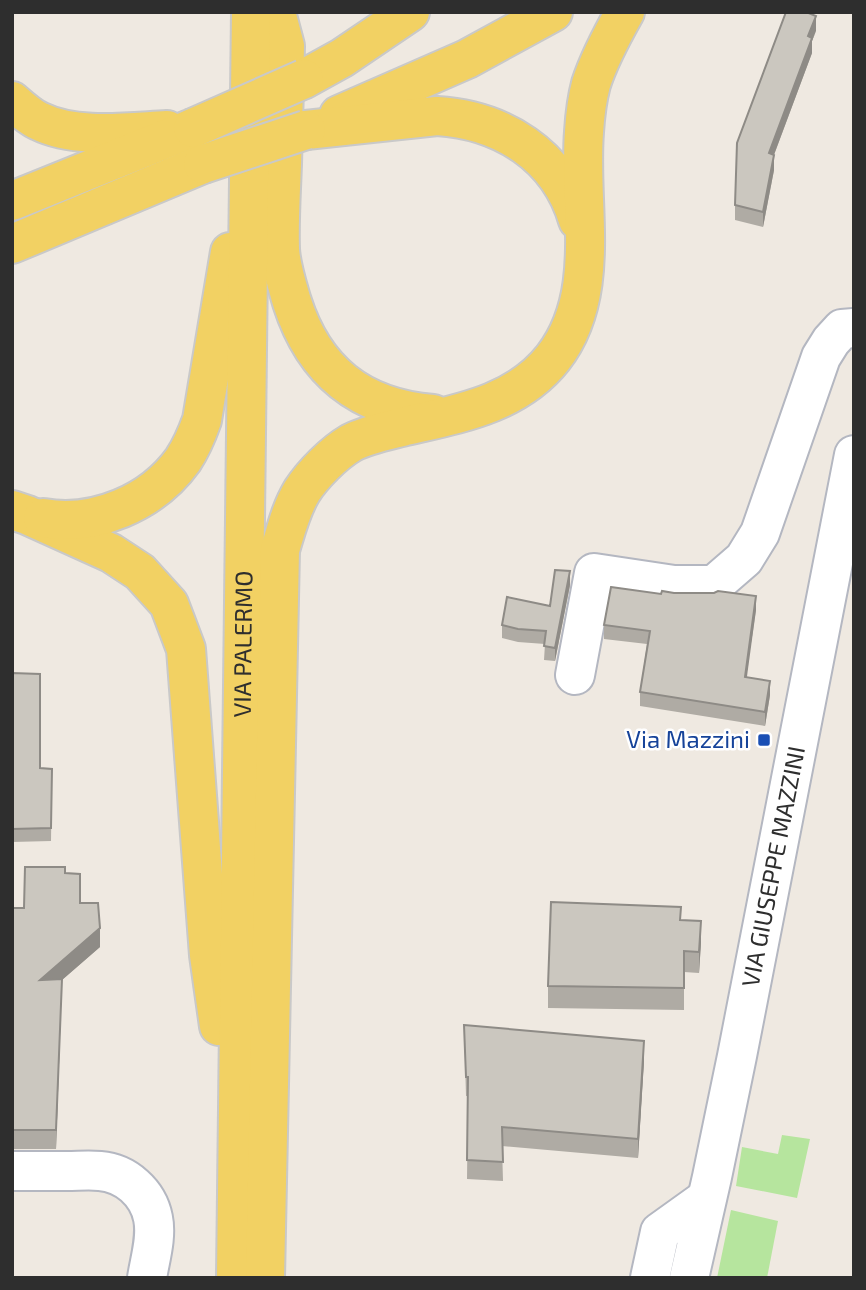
<svg xmlns="http://www.w3.org/2000/svg" width="866" height="1290" viewBox="0 0 866 1290" font-family="'Exo 2',sans-serif">
  <style>
    .green { fill: #b6e59e }
    .lines { fill: none; stroke-linecap: round; stroke-linejoin: round }
    .minor-casing { stroke: #b4b7c1; stroke-width: 42 }
    .major-casing { stroke: #c9c9c9; stroke-width: 42 }
    .minor { stroke: #fff; stroke-width: 38 }
    .major { stroke: #f2d163; stroke-width: 38 }
    .major-bridge-casing { stroke: #c9c9c9; stroke-width: 42; stroke-linecap: butt }
    .major-bridge { stroke: #f2d163; stroke-width: 38 }
    .wall { fill: #afaba4 }
    .shaded-wall { fill: #8e8b86 }
    .building { fill: #cbc7bf; stroke: #8e8b86; stroke-width: 2 }
    .transit-dot { fill: #1a4fb4; stroke: #fff; stroke-width: 2.5 }
    .labels { text-anchor: middle; stroke-width: 5; stroke-linejoin: round; paint-order: stroke }
    .street-label { font-size: 24px; fill: #2e2e2e; stroke: #fff }
    .transit-label { font-size: 24px; fill: #164399; stroke: #fff; text-anchor: end }
  </style>
  <rect width="100%" height="100%" fill="#efe9e1"/>
  <!-- green -->
  <g class="green">
    <polygon points="782,1135 810,1139 797,1198 736,1186 742,1147 778,1154"/>
    <polygon points="731,1210 778,1221 767,1278 717,1278"/>
  </g>
  <g class="lines">
    <!-- minor casing -->
    <g class="minor-casing">
      <g id="minor">
        <polyline points="575,675 594,573 674,585 714,585 744,559 760,533 821,357 831,341 842,329 854,328"/>
        <path d="M 12,1171 C 30,1171 49,1171 67,1171 C 78,1171 89,1170 100,1171 C 126,1173 148,1193 153,1218 C 157,1237 150,1259 147,1278"/>
        <polyline points="650,1278 660,1232 706,1199"/>
        <path id="s1" d="M 689,1278 L 712,1177 L 737,1056 L 854,455"/>
      </g>
    </g>
    <!-- major casing -->
    <g class="major-casing">
      <g id="major">
        <path d="M 276,12 L 285,46 C 284,85 283,124 282,164 C 281,192 279,221 280,249 C 281,267 287,285 292,302 C 314,371 360,408 433,414"/>
        <polyline points="304,79 342,58 410,12"/>
        <path d="M 12,101 C 20,108 30,117 39,121 C 75,139 127,132 167,130"/>
        <polyline points="339,115 467,59 553,12"/>
        <path d="M 306,130 L 437,116 C 502,120 559,155 578,220"/>
        <polyline points="12,201 193,128"/>
        <polyline points="12,244 203,164"/>
        <polyline points="12,510 27,515 111,553 140,572 169,604 186,649 209,955 219,1026"/>
        <path d="M 43,518 C 95,527 152,503 183,460 C 191,448 197,434 202,420 L 230,252"/>
        <path id="s2" d="M 236,1278 L 251,12"/>
        <path d="M 265,1278 L 280,550 C 286,530 291,509 302,491 C 313,474 334,453 351,443 C 366,435 386,431 402,427 C 457,414 516,405 553,358 C 603,294 578,207 584,132 C 585,116 587,99 591,84 C 599,59 612,35 625,12"/>
      </g>
    </g>
    <!-- minor -->
    <use href="#minor" class="minor"/>
    <!-- major -->
    <use href="#major" class="major"/>
    <!-- major-bridge casing -->
    <g class="major-bridge-casing">
      <g id="major-bridge">
        <polyline points="193,128 304,79"/>
        <polyline points="203,164 306,130"/>
      </g>
    </g>
    <!-- major-bridge -->
    <use href="#major-bridge" class="major-bridge"/>
  </g>
  <!-- wall -->
  <g class="wall">
    <polygon points="816,31 812,41 812,53 774,155 774,170 763,227 735,220 735,205"/>
    <polygon points="570,585 555,661 544,660 545,644 518,642 502,638 502,625 550,606"/>
    <polygon points="756,610 746,677 770,695 765,726 640,706 640,692 647,644 604,639 604,625"/>
    <polygon points="12,673 40,768 52,769 51,841 12,842"/>
    <polygon points="65,873 100,947 62,980 56,1149 12,1149 12,908 24,908"/>
    <polygon points="681,920 701,942 699,973 684,972 684,1010 548,1008 548,986"/>
    <polygon points="464,1025 644,1061 638,1158 502,1146 503,1181 467,1179 468,1096 466,1096"/>
  </g>
  <!-- shaded-wall -->
  <g class="shaded-wall">
    <polygon points="816,16 816,31 812,41 812,53 769,168 769,153 808,36"/>
    <polygon points="774,155 774,170 763,227 763,212"/>
    <polygon points="570,571 570,585 555,661 555,648"/>
    <polygon points="756,596 756,610 745,691 745,677"/>
    <polygon points="770,681 770,695 765,726 765,712"/>
    <polygon points="701,921 701,942 699,973 699,952"/>
    <polygon points="100,928 100,947 62,980 56,1149 56,1130 40,980"/>
    <polygon points="644,1041 644,1061 638,1158 638,1139"/>
  </g>
  <!-- building -->
  <g class="building">
    <polygon points="786,12 806,12 816,16 808,36 812,38 769,153 774,155 763,212 735,205 737,143"/>
    <polygon points="555,570 570,571 555,648 544,646 546,631 518,629 502,625 507,597 550,606"/>
    <polygon points="611,587 661,594 662,591 674,593 714,593 718,591 756,596 745,677 770,681 765,712 640,692 650,631 604,625"/>
    <polygon points="12,673 40,674 40,768 52,769 51,828 12,829"/>
    <polygon points="25,867 65,867 65,873 80,874 80,903 98,903 100,928 40,980 62,979 56,1130 12,1130 12,908 24,908"/>
    <polygon points="551,902 681,907 680,920 701,921 699,952 684,951 684,988 548,986"/>
    <polygon points="464,1025 644,1041 638,1139 502,1127 503,1162 467,1160 468,1077 466,1077"/>
  </g>
  <!-- markers -->
  <rect class="transit-dot" x="757" y="733" width="14" height="14" rx="3.5"/>
  <g class="labels">
    <!-- street labels -->
    <g class="street-label">
      <text dy="8" stroke="none"><textPath href="#s2" startOffset="634">VIA PALERMO</textPath></text>
      <text dy="8" stroke="none"><textPath href="#s1" startOffset="420">VIA GIUSEPPE MAZZINI</textPath></text>
    </g>
    <!-- transit labels -->
    <g class="transit-label">
      <text x="750" y="748">Via Mazzini</text>
    </g>
  </g>
  <!-- border -->
  <rect width="866" height="1290" fill="none" stroke="#2e2e2e" stroke-width="28"/>
</svg>
